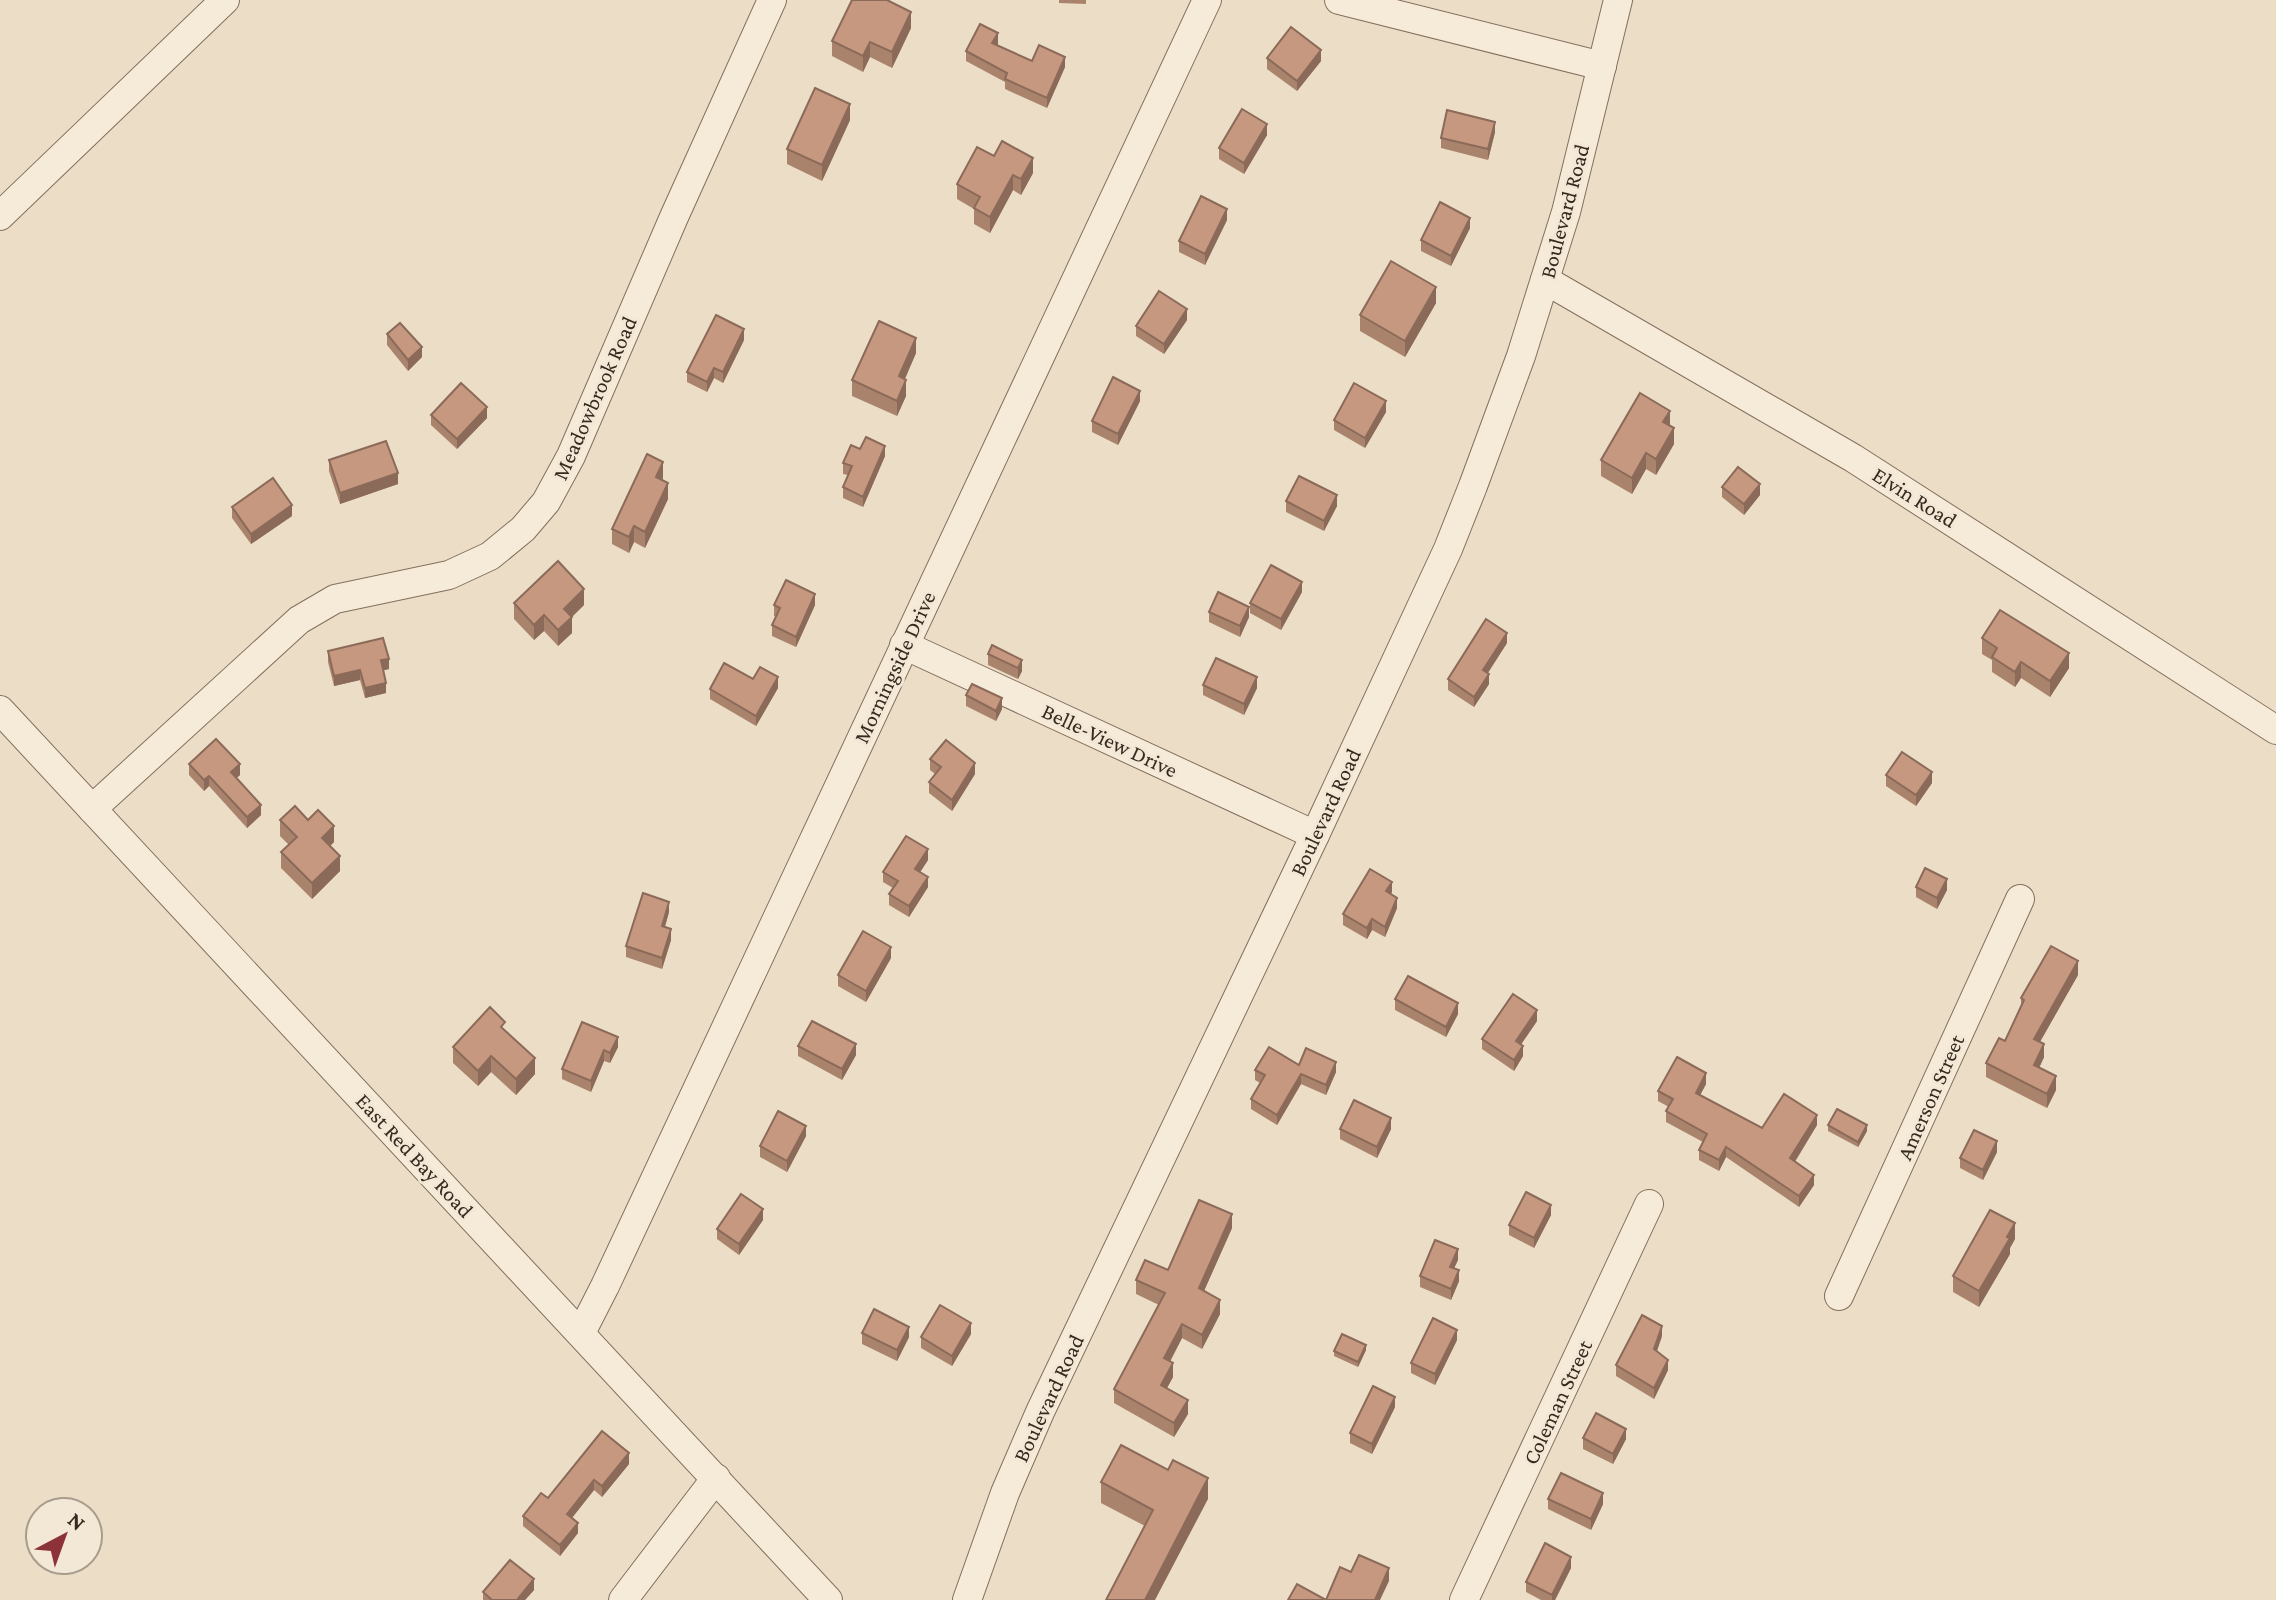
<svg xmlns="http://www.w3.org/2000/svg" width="2276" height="1600" viewBox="0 0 2276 1600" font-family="'Crimson Pro',serif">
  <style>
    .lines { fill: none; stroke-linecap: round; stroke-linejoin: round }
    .minor-casing { stroke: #846f5d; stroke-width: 30 }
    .minor { stroke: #f6ebd9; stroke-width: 28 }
    .wall { fill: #aa836d }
    .shaded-wall { fill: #8b6a59 }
    .building { fill: #c6987f; stroke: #8b6a59; stroke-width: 2 }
    .labels { text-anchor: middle; stroke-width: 6; stroke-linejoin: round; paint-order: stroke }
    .street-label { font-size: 22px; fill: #362920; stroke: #f3e8d5 }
  </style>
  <rect width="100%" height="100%" fill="#ebddc6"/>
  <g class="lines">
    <!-- minor casing -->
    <g class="minor-casing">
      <g id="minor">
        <polyline points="1339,0 1602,66"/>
        <polyline points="0,216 225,0"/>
        <polyline points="1545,280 1853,458 2276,730"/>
        <polyline points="904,645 1315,835"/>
        <polyline points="0,710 828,1600"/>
        <polyline points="92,809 299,620 335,599 449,575 490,556 523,529 546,502 571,456 674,217 772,0"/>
        <polyline points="1839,1296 2020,899"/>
        <polyline points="581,1333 605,1286 1207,0"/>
        <polyline points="623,1600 716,1478"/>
        <polyline points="967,1600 1005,1493 1040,1412 1315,835 1448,549 1473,486 1521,356 1566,212 1618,0"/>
        <polyline points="1464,1600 1649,1204"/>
      </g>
    </g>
    <!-- minor -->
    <use href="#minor" class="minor"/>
  </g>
  <!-- wall -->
  <g class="wall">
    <polygon points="1059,0 1086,0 1086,4 1059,3"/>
    <polygon points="911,28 892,68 870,57 863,72 832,56 832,41"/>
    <polygon points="998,44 997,46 1032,61 1065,67 1047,108 1005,89 1005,82 966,61 966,51"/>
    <polygon points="1267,58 1321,61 1297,91 1267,69"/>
    <polygon points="850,120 822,181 787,164 787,149"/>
    <polygon points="1495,132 1488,160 1441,148 1441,138"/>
    <polygon points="1267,135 1244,174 1219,159 1219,148"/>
    <polygon points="994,156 1033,173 1021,195 1013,190 990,233 974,224 974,209 957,199 957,184"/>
    <polygon points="1227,220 1205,265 1179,252 1179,241"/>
    <polygon points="1470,228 1451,266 1421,251 1421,240"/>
    <polygon points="1436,303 1405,357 1360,331 1360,315"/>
    <polygon points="1187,320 1164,354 1136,336 1136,326"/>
    <polygon points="387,334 422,357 408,371 387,345"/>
    <polygon points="744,340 723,383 714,378 707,392 687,382 687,372"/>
    <polygon points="916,353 905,379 906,396 897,416 852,396 852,380"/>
    <polygon points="1140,401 1118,445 1092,432 1092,421"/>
    <polygon points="1386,412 1365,448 1334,430 1334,420"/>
    <polygon points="431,415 487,418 457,449 431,425"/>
    <polygon points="1670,425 1674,444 1656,475 1646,469 1632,494 1601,476 1601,460"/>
    <polygon points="860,449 885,456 863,507 843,498 843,487 848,475 843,474 843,463"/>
    <polygon points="329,460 398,484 340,504 329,471"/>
    <polygon points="663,478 662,480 668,499 645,548 634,542 629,553 612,544 612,529"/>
    <polygon points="1722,487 1760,495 1744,515 1722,497"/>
    <polygon points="1286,501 1337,506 1324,531 1286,512"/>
    <polygon points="232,507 292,516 251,544 232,518"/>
    <polygon points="1302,592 1281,630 1250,613 1250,603"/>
    <polygon points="514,603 584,605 572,617 572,633 558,646 544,631 534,640 514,619"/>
    <polygon points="774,605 815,605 796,647 772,636 772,625 776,617 774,616"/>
    <polygon points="1209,612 1249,617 1240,637 1209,622"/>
    <polygon points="1982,638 2069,668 2050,697 2021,678 2015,687 1992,672 1992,660 1982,654"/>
    <polygon points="1507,643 1488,673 1489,684 1474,707 1448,690 1448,679"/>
    <polygon points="992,645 1022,671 1018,679 988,665 988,654"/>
    <polygon points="328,651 389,669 383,670 386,693 365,698 360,680 334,686 328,662"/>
    <polygon points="753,679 778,688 756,726 710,699 710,689"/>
    <polygon points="1203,685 1257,688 1244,715 1203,695"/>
    <polygon points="966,695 1002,709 996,721 966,706"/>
    <polygon points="930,759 975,774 952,811 929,793 929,782 935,774 930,770"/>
    <polygon points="189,764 240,775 236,778 261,815 247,828 209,786 204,791 189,775"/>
    <polygon points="1886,775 1932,783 1916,806 1886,786"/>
    <polygon points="280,820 308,820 334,842 330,846 340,871 312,899 281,868 281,852 289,845 280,836"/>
    <polygon points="928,860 920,872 928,887 909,917 889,905 889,894 893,888 883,882 883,872"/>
    <polygon points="1916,887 1947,890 1937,909 1916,897"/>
    <polygon points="1392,892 1391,894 1397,908 1385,937 1372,930 1367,939 1343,925 1343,914"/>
    <polygon points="669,912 665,927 671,940 662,969 626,957 626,946"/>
    <polygon points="891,958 866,1002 838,986 838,975"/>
    <polygon points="2078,975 2040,1042 2044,1057 2039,1068 2056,1090 2047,1108 1986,1077 1986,1063 2005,1041 2021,1008 2021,998"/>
    <polygon points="1395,999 1458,1014 1446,1037 1395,1010"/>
    <polygon points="1537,1021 1521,1044 1523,1056 1514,1071 1482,1049 1482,1039"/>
    <polygon points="582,1022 618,1047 610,1063 604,1061 591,1092 562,1079 562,1069"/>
    <polygon points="505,1031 535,1074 516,1095 491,1072 478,1086 453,1063 453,1047"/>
    <polygon points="798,1046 856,1055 842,1080 798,1056"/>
    <polygon points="1299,1065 1336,1072 1326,1095 1301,1084 1277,1125 1251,1109 1251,1099 1260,1083 1255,1080 1255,1070"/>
    <polygon points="1706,1084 1700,1095 1762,1128 1817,1125 1795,1162 1814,1185 1799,1207 1726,1157 1719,1171 1699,1160 1699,1150 1703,1142 1666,1122 1666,1111 1669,1107 1658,1101 1658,1091"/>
    <polygon points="1828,1125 1867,1131 1858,1147 1828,1131"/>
    <polygon points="1340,1129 1391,1129 1377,1158 1340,1139"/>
    <polygon points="806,1136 787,1172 760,1157 760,1146"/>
    <polygon points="1997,1152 1983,1180 1960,1168 1960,1158"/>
    <polygon points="1551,1215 1534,1248 1509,1235 1509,1225"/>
    <polygon points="763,1220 739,1255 717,1239 717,1229"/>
    <polygon points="1232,1228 1204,1291 1220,1314 1202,1349 1182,1338 1170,1362 1173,1377 1167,1388 1188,1414 1174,1437 1114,1403 1114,1389 1159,1305 1136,1294 1136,1280 1168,1270"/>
    <polygon points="2015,1239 2010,1248 2010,1254 1979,1307 1953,1292 1953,1276"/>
    <polygon points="1458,1260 1454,1268 1459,1281 1451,1300 1420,1287 1420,1276"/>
    <polygon points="862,1333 909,1337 897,1361 862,1344"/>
    <polygon points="971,1334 952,1366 921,1348 921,1337"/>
    <polygon points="1662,1336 1657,1351 1668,1370 1654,1399 1616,1376 1616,1365"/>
    <polygon points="1457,1340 1435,1385 1411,1373 1411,1363"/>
    <polygon points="1366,1350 1358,1367 1334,1356 1334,1351"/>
    <polygon points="1395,1407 1372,1454 1350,1443 1350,1433"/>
    <polygon points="1583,1438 1626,1439 1613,1464 1583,1449"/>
    <polygon points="629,1464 602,1497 594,1490 572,1518 578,1533 560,1556 523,1526 523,1516 548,1498"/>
    <polygon points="1101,1482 1208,1499 1145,1526 1101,1503"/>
    <polygon points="1548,1499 1603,1504 1591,1530 1548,1509"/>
    <polygon points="1571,1568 1555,1600 1541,1600 1526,1592 1526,1582"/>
    <polygon points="534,1590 525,1600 483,1600 483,1592"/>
  </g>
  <!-- shaded-wall -->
  <g class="shaded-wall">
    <polygon points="911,12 911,28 892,68 892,52"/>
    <polygon points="998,33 998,44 992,54 992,43"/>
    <polygon points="870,42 870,57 863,72 863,56"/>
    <polygon points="1321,50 1321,61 1297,91 1297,81"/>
    <polygon points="1065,57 1065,67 1047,108 1047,98"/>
    <polygon points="850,104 850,120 822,181 822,165"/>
    <polygon points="1495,122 1495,132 1488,160 1488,149"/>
    <polygon points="1267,124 1267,135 1244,174 1244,163"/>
    <polygon points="1033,158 1033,173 1021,195 1021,179"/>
    <polygon points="1013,175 1013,190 990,233 990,217"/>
    <polygon points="1227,209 1227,220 1205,265 1205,254"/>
    <polygon points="1470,218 1470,228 1451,266 1451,256"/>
    <polygon points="1436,287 1436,303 1405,357 1405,341"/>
    <polygon points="1187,309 1187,320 1164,354 1164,344"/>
    <polygon points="744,329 744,340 723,383 723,372"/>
    <polygon points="916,338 916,353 899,392 899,376"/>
    <polygon points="422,347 422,357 408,371 408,360"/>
    <polygon points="714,368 714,378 707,392 707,382"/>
    <polygon points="906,380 906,396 897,416 897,401"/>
    <polygon points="1140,391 1140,401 1118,445 1118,434"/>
    <polygon points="1386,401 1386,412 1365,448 1365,438"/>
    <polygon points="487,407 487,418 457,449 457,439"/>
    <polygon points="1670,411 1670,426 1663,422"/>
    <polygon points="1674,428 1674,444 1656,475 1656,459"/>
    <polygon points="885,446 885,456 863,507 863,497"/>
    <polygon points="1646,453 1646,469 1632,494 1632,478"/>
    <polygon points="663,462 663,478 656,493 656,477"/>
    <polygon points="398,473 398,484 340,504 340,493"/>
    <polygon points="668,483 668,499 645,548 645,532"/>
    <polygon points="1760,484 1760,495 1744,515 1744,504"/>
    <polygon points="1337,495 1337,506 1324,531 1324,521"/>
    <polygon points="292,505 292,516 251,544 251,534"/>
    <polygon points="634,526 634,542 629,553 629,537"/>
    <polygon points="1302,582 1302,592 1281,630 1281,619"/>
    <polygon points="584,589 584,605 564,624 564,609"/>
    <polygon points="815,594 815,605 796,647 796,637"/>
    <polygon points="1249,607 1249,617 1240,637 1240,626"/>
    <polygon points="544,615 544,631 534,640 534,625"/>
    <polygon points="572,617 572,633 558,646 558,630"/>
    <polygon points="1507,633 1507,643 1483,680 1483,670"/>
    <polygon points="2069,653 2069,668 2050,697 2050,681"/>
    <polygon points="389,659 389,669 381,671 381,660"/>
    <polygon points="1022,660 1022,671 1018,679 1018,668"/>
    <polygon points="2021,662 2021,678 2015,687 2015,672"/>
    <polygon points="360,670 360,680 334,686 334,676"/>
    <polygon points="1489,674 1489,684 1474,707 1474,697"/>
    <polygon points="778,677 778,688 756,726 756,716"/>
    <polygon points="1257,677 1257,688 1244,715 1244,704"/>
    <polygon points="386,683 386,693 365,698 365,688"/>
    <polygon points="1002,698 1002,709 996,721 996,711"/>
    <polygon points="975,763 975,774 952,811 952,800"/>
    <polygon points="240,764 240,775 231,783 231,772"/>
    <polygon points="1932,772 1932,783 1916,806 1916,795"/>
    <polygon points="209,776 209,786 204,791 204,780"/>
    <polygon points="261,805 261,815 247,828 247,817"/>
    <polygon points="334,826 334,842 322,854 322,838"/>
    <polygon points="928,849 928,860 915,880 915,869"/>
    <polygon points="340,856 340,871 312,899 312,883"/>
    <polygon points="928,877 928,887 909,917 909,906"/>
    <polygon points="1947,879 1947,890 1937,909 1937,898"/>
    <polygon points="1392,882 1392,892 1386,902 1386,891"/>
    <polygon points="1397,898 1397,908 1385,937 1385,927"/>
    <polygon points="669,902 669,912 662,936 662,926"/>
    <polygon points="1372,919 1372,930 1367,939 1367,928"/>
    <polygon points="671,929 671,940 662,969 662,958"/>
    <polygon points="891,947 891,958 866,1002 866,991"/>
    <polygon points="2078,961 2078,975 2034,1052 2034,1039"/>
    <polygon points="1458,1003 1458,1014 1446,1037 1446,1027"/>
    <polygon points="1537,1010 1537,1021 1516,1052 1516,1041"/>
    <polygon points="618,1037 618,1047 610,1063 610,1053"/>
    <polygon points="856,1044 856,1055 842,1080 842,1069"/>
    <polygon points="2044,1044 2044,1057 2034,1079 2034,1065"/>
    <polygon points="1523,1046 1523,1056 1514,1071 1514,1060"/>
    <polygon points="604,1050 604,1061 591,1092 591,1081"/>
    <polygon points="491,1056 491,1072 478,1086 478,1071"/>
    <polygon points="535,1058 535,1074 516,1095 516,1079"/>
    <polygon points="1336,1062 1336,1072 1326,1095 1326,1085"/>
    <polygon points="1706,1073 1706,1084 1696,1103 1696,1093"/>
    <polygon points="1301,1074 1301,1084 1277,1125 1277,1115"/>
    <polygon points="2056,1076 2056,1090 2047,1108 2047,1094"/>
    <polygon points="1817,1115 1817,1125 1790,1169 1790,1158"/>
    <polygon points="1391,1118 1391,1129 1377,1158 1377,1147"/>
    <polygon points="1867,1125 1867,1131 1858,1147 1858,1142"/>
    <polygon points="806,1126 806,1136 787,1172 787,1161"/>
    <polygon points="1997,1141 1997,1152 1983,1180 1983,1170"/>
    <polygon points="1726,1147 1726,1157 1719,1171 1719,1160"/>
    <polygon points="1814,1175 1814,1185 1799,1207 1799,1196"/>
    <polygon points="1551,1205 1551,1215 1534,1248 1534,1238"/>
    <polygon points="763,1209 763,1220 739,1255 739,1244"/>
    <polygon points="1232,1214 1232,1228 1199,1302 1199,1288"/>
    <polygon points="2015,1223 2015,1239 2010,1248 2010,1254 1979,1307 1979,1291"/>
    <polygon points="1458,1249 1458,1260 1450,1277 1450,1267"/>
    <polygon points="1459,1270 1459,1281 1451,1300 1451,1289"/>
    <polygon points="1220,1300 1220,1314 1202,1349 1202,1335"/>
    <polygon points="971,1323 971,1334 952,1366 952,1356"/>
    <polygon points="1182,1324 1182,1338 1164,1372 1164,1358"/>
    <polygon points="1662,1326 1662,1336 1654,1359 1654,1349"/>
    <polygon points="909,1327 909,1337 897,1361 897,1350"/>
    <polygon points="1457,1330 1457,1340 1435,1385 1435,1374"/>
    <polygon points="1366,1345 1366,1350 1358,1367 1358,1362"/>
    <polygon points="1668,1360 1668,1370 1654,1399 1654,1388"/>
    <polygon points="1173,1363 1173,1377 1161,1399 1161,1385"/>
    <polygon points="1395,1397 1395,1407 1372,1454 1372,1444"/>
    <polygon points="1188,1400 1188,1414 1174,1437 1174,1423"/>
    <polygon points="1626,1429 1626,1439 1613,1464 1613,1454"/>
    <polygon points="629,1453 629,1464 602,1497 602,1486"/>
    <polygon points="1208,1478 1208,1499 1155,1600 1145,1600"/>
    <polygon points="594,1480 594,1490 567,1524 567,1514"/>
    <polygon points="1603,1493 1603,1504 1591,1530 1591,1519"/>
    <polygon points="578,1523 578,1533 560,1556 560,1545"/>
    <polygon points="1571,1557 1571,1568 1555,1600 1552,1600 1552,1595"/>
    <polygon points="1389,1568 1389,1581 1380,1600 1375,1600"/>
    <polygon points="534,1579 534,1590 525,1600 517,1600"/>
  </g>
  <!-- building -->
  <g class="building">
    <polygon points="852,0 887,0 911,12 892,52 870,42 863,56 832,41"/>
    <polygon points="980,24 998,33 992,43 1032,61 1039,45 1065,57 1047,98 1005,79 1007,73 966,51"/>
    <polygon points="1291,27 1321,50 1297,81 1267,58"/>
    <polygon points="815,88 850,104 822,165 787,149"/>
    <polygon points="1242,109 1267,124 1244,163 1219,148"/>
    <polygon points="1447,110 1495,122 1488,149 1441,138"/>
    <polygon points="1002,141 1033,158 1021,179 1013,175 990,217 974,208 980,197 957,184 977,147 994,156"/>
    <polygon points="1201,196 1227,209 1205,254 1179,241"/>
    <polygon points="1440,202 1470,218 1451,256 1421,240"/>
    <polygon points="1391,261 1436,287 1405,341 1360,315"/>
    <polygon points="1159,291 1187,309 1164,344 1136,326"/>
    <polygon points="716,315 744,329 723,372 714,368 707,382 687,372"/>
    <polygon points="879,321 916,338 899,376 906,380 897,401 852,380"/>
    <polygon points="400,323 422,347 408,360 387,334"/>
    <polygon points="1113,377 1140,391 1118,434 1092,421"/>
    <polygon points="461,383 487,407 457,439 431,415"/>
    <polygon points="1354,383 1386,401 1365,438 1334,420"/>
    <polygon points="1640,393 1670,411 1663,422 1674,428 1656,459 1646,453 1632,478 1601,460"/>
    <polygon points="866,437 885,446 863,497 843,487 852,466 843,463 851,445 860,449"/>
    <polygon points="386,441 398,473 340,493 329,460"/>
    <polygon points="647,454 663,462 656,477 668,483 645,532 634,526 629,537 612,529"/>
    <polygon points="1738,467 1760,484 1744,504 1722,487"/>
    <polygon points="1299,476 1337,495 1324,521 1286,501"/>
    <polygon points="273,478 292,505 251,534 232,507"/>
    <polygon points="558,561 584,589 564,609 572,617 558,630 544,615 534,625 514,603"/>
    <polygon points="1271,565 1302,582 1281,619 1250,603"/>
    <polygon points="786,580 815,594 796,637 772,625 780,608 774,605"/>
    <polygon points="1218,592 1249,607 1240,626 1209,612"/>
    <polygon points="2000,610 2069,653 2050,681 2021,662 2015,672 1992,657 1997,648 1982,638"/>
    <polygon points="1486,619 1507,633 1483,670 1489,674 1474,697 1448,679"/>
    <polygon points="383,638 389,659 381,660 386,683 365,688 360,670 334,676 328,651"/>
    <polygon points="992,645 1022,660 1018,668 988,654"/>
    <polygon points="1216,658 1257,677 1244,704 1203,685"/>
    <polygon points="724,663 753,679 760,667 778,677 756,716 710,689"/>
    <polygon points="972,684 1002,698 996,711 966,695"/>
    <polygon points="216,739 240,764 231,772 261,805 247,817 209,776 204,780 189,764"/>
    <polygon points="946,740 975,763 952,800 929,782 941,767 930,759"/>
    <polygon points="1902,752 1932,772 1916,795 1886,775"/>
    <polygon points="295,806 308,820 318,810 334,826 322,838 340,856 312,883 281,852 297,837 280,820"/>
    <polygon points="906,836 928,849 915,869 928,877 909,906 889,894 898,881 883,872"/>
    <polygon points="1925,868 1947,879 1937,898 1916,887"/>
    <polygon points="1370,869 1392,882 1386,891 1397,898 1385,927 1372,919 1367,928 1343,914"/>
    <polygon points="643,893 669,902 662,926 671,929 662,958 626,946"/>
    <polygon points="863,931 891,947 866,991 838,975"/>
    <polygon points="2051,946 2078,961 2034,1039 2044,1044 2034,1065 2056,1076 2047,1094 1986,1063 1999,1038 2005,1041 2024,1000 2021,998"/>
    <polygon points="1408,976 1458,1003 1446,1027 1395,999"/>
    <polygon points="1513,994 1537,1010 1516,1041 1523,1046 1514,1060 1482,1039"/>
    <polygon points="490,1007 505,1022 501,1027 535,1058 516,1079 491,1056 478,1071 453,1047"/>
    <polygon points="812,1021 856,1044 842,1069 798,1046"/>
    <polygon points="582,1022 618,1037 610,1053 604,1050 591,1081 562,1069"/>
    <polygon points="1269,1047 1299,1065 1306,1048 1336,1062 1326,1085 1301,1074 1277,1115 1251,1099 1265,1075 1255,1070"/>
    <polygon points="1677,1057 1706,1073 1696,1093 1762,1128 1784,1094 1817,1115 1790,1158 1814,1175 1799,1196 1726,1147 1719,1160 1699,1150 1707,1134 1666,1111 1673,1099 1658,1091"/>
    <polygon points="1354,1100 1391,1118 1377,1147 1340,1129"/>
    <polygon points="1837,1109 1867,1125 1858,1142 1828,1125"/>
    <polygon points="778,1111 806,1126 787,1161 760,1146"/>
    <polygon points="1974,1130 1997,1141 1983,1170 1960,1158"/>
    <polygon points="1526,1192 1551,1205 1534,1238 1509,1225"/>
    <polygon points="741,1194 763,1209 739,1244 717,1229"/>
    <polygon points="1199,1200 1232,1214 1199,1288 1220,1300 1202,1335 1182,1324 1164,1358 1173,1363 1161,1385 1188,1400 1174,1423 1114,1389 1165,1293 1136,1280 1145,1260 1168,1270"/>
    <polygon points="1990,1210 2015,1223 2007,1237 2010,1238 1979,1291 1953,1276"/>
    <polygon points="1435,1240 1458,1249 1450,1267 1459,1270 1451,1289 1420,1276"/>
    <polygon points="940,1305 971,1323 952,1356 921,1337"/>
    <polygon points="874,1309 909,1327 897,1350 862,1333"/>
    <polygon points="1642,1315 1662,1326 1654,1349 1668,1360 1654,1388 1616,1365"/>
    <polygon points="1433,1318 1457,1330 1435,1374 1411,1363"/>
    <polygon points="1342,1334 1366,1345 1358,1362 1334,1351"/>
    <polygon points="1373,1386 1395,1397 1372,1444 1350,1433"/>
    <polygon points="1596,1413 1626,1429 1613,1454 1583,1438"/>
    <polygon points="602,1431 629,1453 602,1486 594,1480 567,1514 578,1523 560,1545 523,1516 541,1493 548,1498"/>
    <polygon points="1121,1445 1168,1470 1173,1460 1208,1478 1145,1600 1106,1600 1153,1510 1101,1482"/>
    <polygon points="1561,1473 1603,1493 1591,1519 1548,1499"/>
    <polygon points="1545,1543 1571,1557 1552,1595 1526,1582"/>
    <polygon points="1359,1555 1389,1568 1375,1600 1288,1600 1297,1584 1326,1600 1340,1567 1351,1572"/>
    <polygon points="510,1560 534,1579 517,1600 492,1600 483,1592"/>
  </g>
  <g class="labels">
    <!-- street labels -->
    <g class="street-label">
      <text transform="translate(1564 211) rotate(-75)" y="8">Boulevard Road</text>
      <text transform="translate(594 398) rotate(-66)" y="8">Meadowbrook Road</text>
      <text transform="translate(1915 497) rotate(32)" y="8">Elvin Road</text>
      <text transform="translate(894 667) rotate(-65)" y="8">Morningside Drive</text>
      <text transform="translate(1110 740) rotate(25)" y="8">Belle-View Drive</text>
      <text transform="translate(1325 812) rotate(-65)" y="8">Boulevard Road</text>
      <text transform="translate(1930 1097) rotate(-66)" y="8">Amerson Street</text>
      <text transform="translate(415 1155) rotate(47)" y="8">East Red Bay Road</text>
      <text transform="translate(1048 1398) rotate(-65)" y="8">Boulevard Road</text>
      <text transform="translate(1557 1402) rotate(-65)" y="8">Coleman Street</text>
    </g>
  </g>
  <!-- north arrow -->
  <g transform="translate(64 1536) rotate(41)"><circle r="38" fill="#f3e8d5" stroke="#a79c8d" stroke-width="2"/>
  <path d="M0-6L14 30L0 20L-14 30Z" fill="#8e3239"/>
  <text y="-12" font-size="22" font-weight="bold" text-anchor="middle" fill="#362920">N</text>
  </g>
</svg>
